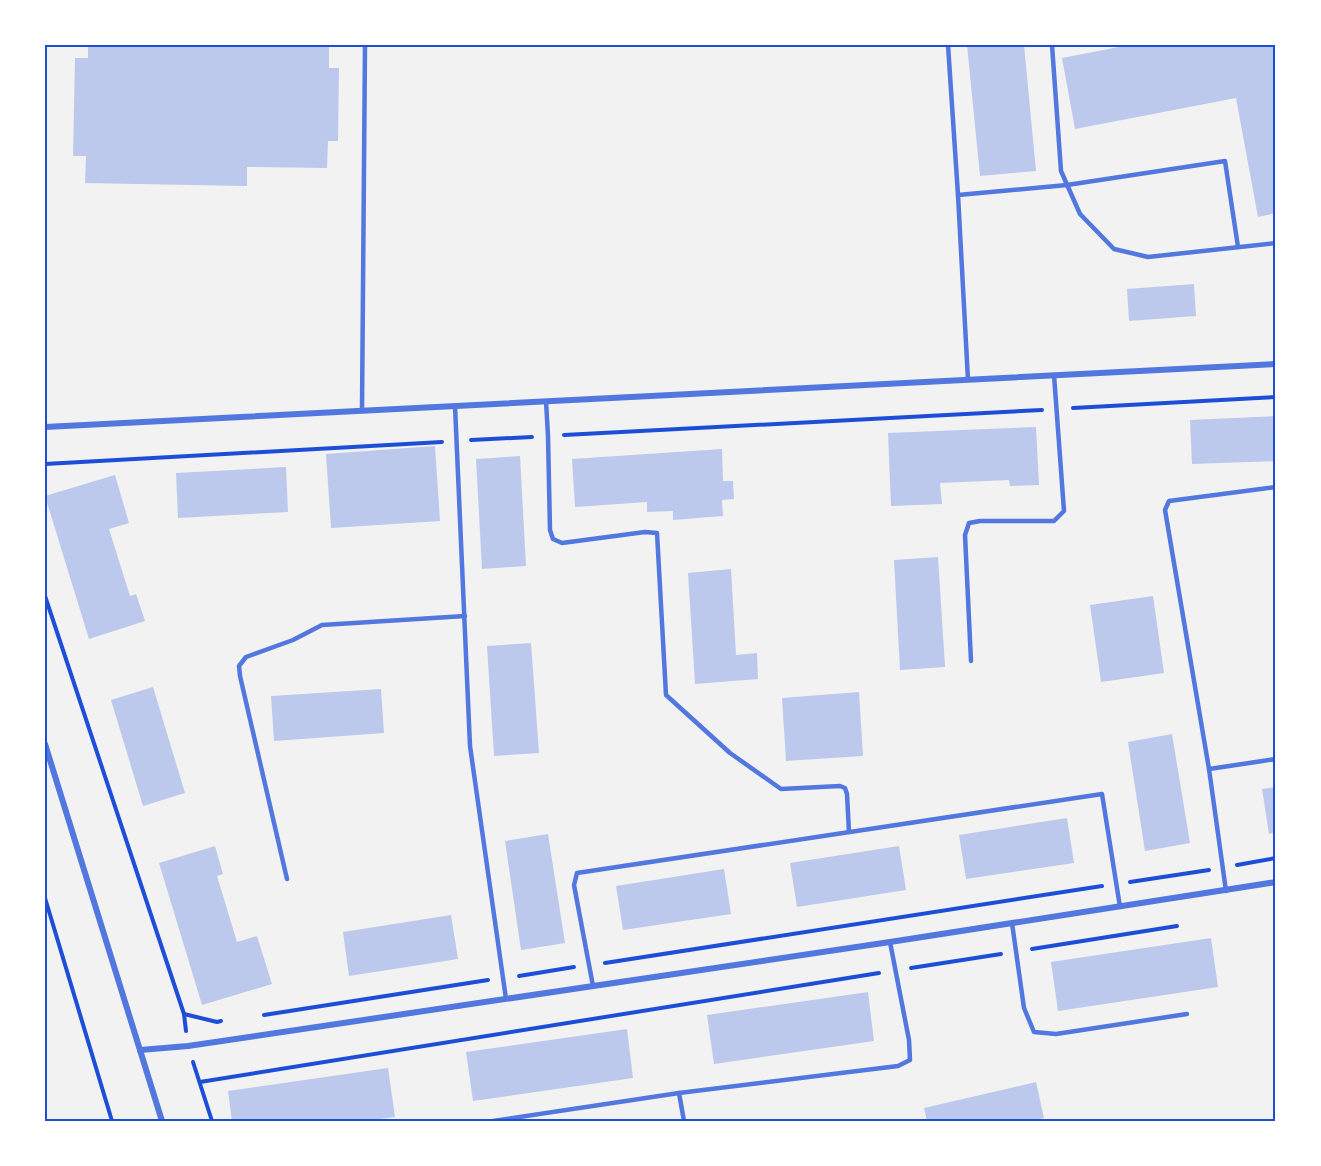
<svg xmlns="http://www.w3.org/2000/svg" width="1321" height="1166" viewBox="0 0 1321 1166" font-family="'Noto Sans',sans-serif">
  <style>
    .building { fill: #bdc9ec }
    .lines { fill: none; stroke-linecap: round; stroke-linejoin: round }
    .path { stroke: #1d4ed8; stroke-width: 4 }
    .service { stroke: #5277de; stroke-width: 4.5 }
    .minor { stroke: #5277de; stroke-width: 6 }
    .neatline { fill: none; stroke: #1d4ed8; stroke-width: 2 }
  </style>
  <rect width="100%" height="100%" fill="#f2f2f2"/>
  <!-- building -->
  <g class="building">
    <polygon points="88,45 329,45 329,68 339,68 338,141 328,141 327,168 247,167 247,186 85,183 86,156 73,156 75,58 88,58"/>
    <polygon points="967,45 1024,45 1036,171 980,176"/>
    <polygon points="1129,45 1276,45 1276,213 1258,217 1236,98 1075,129 1062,58"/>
    <polygon points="1194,284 1196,316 1129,321 1127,289"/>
    <polygon points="1276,416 1276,461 1192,464 1190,420"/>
    <polygon points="1036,427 1039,485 1010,486 1009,480 940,483 942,504 891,506 888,433"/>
    <polygon points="435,446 440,521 331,528 326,454"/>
    <polygon points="722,449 723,481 733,481 734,499 722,500 723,516 673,520 673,511 647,512 647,502 575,507 572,459"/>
    <polygon points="520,456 526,566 482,569 476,459"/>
    <polygon points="286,467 288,512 178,518 176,473"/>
    <polygon points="115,475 129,523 109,529 130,596 136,594 145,621 89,639 45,496"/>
    <polygon points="938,557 945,667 900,670 894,560"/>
    <polygon points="731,569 736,655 757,653 758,679 695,684 688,573"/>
    <polygon points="1153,596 1164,673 1101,682 1090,605"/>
    <polygon points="531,643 539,753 494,756 487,646"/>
    <polygon points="153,687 185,793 143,806 111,700"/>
    <polygon points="381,689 384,733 274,741 271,696"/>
    <polygon points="859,692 863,756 786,761 782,698"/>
    <polygon points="1172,734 1190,843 1145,851 1128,742"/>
    <polygon points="1276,787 1276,832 1269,834 1262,789"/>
    <polygon points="1067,818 1074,863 966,879 959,835"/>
    <polygon points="548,834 565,943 521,950 505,841"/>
    <polygon points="215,846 223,874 217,876 237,942 257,936 272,984 202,1005 159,863"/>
    <polygon points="899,846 906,890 797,907 790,863"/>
    <polygon points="724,869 731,914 623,930 616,886"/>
    <polygon points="451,915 458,959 349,976 343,932"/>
    <polygon points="1211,938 1218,987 1058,1011 1051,962"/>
    <polygon points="868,992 874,1041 714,1064 707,1015"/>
    <polygon points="627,1029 633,1078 473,1101 466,1052"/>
    <polygon points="388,1068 395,1117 364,1121 232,1121 228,1091"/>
    <polygon points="1036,1082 1044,1118 1030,1121 927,1121 924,1108"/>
  </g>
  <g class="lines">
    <!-- path -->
    <g class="path">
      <polyline points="1073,408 1276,397"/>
      <polyline points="564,435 1042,410"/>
      <polyline points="471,440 532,437"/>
      <polyline points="45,464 442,442"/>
      <polyline points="45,596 184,1014 186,1031"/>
      <polyline points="1237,865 1276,858"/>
      <polyline points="1130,882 1209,870"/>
      <polyline points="45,898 112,1121"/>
      <polyline points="1032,949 1177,926"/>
      <polyline points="605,963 1102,886"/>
      <polyline points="911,968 1001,954"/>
      <polyline points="519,976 574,967"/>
      <polyline points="184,1014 217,1022 221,1021"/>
      <polyline points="264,1015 488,980"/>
      <polyline points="193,1062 212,1121"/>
      <polyline points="200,1082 879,973"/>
    </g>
    <!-- service -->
    <g class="service">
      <polyline points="948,45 958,195 968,380"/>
      <polyline points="1052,45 1061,171 1080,214 1114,249 1148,257 1276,243"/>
      <polyline points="958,195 1067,185 1225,161 1238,247"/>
      <polyline points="546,401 548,436 550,530 553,539 562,543 645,532 657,533 666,695 730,753 781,789 840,786 845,788 847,794 849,832"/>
      <polyline points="455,406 470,746 506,999"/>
      <polyline points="362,411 365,45"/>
      <polyline points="971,661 965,535 969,523 980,521 1054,521 1064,511 1054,375"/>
      <polyline points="1209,769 1276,759"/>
      <polyline points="287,879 240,676 239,666 246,657 293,640 322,625 465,616"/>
      <polyline points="1226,891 1209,769 1165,510 1169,501 1276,487"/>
      <polyline points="1012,923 1024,1008 1034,1032 1056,1034 1187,1014"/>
      <polyline points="593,986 574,885 577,873 1102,794 1120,907"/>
      <polyline points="493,1121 679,1093"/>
      <polyline points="684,1121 679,1093 898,1066 910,1060 909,1040 890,942"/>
    </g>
    <!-- minor -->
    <g class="minor">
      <polyline points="45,427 1276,364"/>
      <polyline points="45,744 162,1121"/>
      <polyline points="140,1050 188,1046 890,942 1276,882"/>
    </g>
  </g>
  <!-- border -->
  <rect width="1321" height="1166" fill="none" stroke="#ffffff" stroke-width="93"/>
  <rect x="46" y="46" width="1228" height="1074" class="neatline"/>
</svg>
